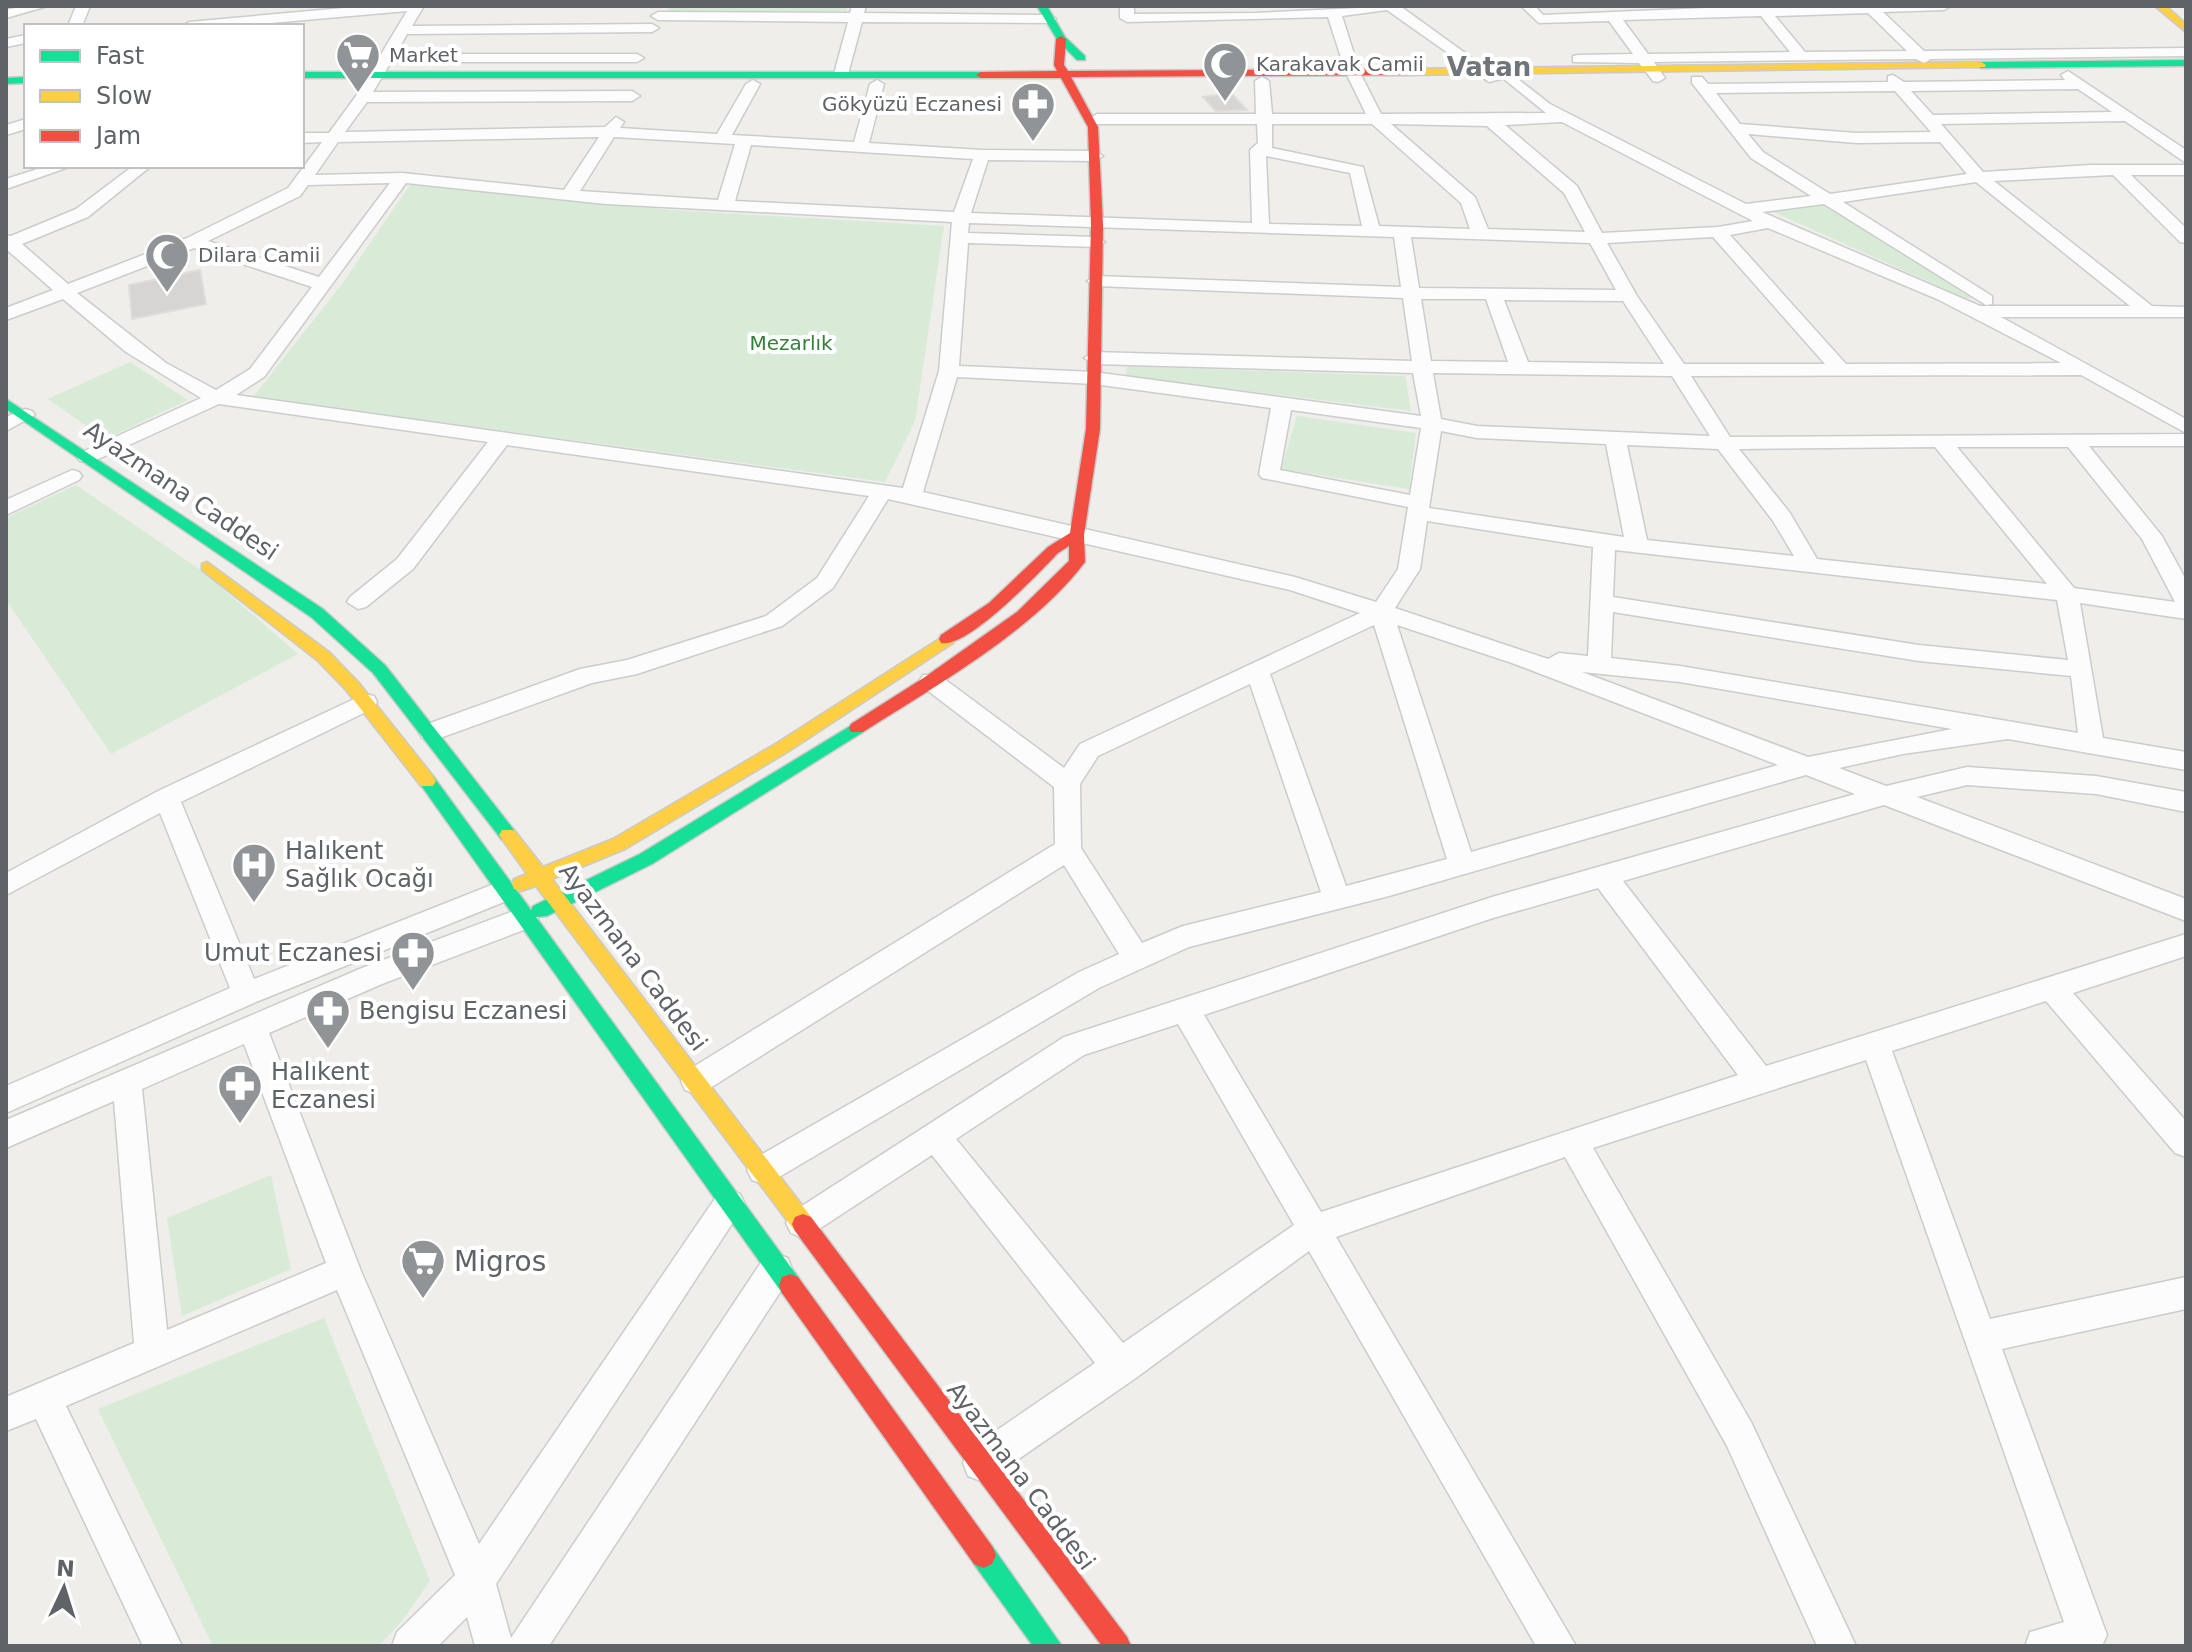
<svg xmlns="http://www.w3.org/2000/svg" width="2192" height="1652" viewBox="0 0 2192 1652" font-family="'DejaVu Sans',sans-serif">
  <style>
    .green { fill: #d8ebd6 }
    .building { fill: #d6d5d3; stroke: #deddd9; stroke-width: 2 }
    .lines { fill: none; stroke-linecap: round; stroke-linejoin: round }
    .street-casing { stroke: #cbcccc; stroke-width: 3 }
    .fast-casing { stroke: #cacacb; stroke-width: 3 }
    .slow-casing { stroke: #cacacb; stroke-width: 3 }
    .jam-casing { stroke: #cacacb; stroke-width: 3 }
    .street { fill: #fdfcfc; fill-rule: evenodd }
    .fast { fill: #16e098; fill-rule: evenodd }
    .slow { fill: #ffcf43; fill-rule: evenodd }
    .jam { fill: #f24e42; fill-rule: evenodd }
    .labels { text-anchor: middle; stroke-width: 8; stroke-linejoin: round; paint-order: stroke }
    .far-poi-label { font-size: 20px; fill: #5f6368; stroke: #fff; text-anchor: start }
    .far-park-label { font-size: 20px; fill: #348238; stroke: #fff }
    .street-label { font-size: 24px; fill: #5f6368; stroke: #fff }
    .poi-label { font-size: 24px; fill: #5f6368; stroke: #fff; text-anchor: start }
    .far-district-label { font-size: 26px; font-weight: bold; fill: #70757a; stroke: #fff }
    .near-poi-label { font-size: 28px; fill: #5f6368; stroke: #fff; text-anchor: start }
  </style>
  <rect width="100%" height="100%" fill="#efeeea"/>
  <!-- green -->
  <g class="green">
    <polygon points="670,6 847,6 846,11 667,12"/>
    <polygon points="410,185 670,210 944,226 915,421 885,482 253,397 342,284"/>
    <polygon points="1828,203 1976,297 1965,298 1769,210"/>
    <polygon points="130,362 188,400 105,439 48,399"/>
    <polygon points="1127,366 1405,376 1411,411 1126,376"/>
    <polygon points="1297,416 1416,433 1409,489 1281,469"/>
    <polygon points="76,485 205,573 298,654 111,754 6,600 6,518"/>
    <polygon points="271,1175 291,1269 182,1316 167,1218"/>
    <polygon points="324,1318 430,1581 402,1621 378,1646 213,1646 98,1409"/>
  </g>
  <!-- building -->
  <g class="building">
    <polygon points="1231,93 1247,110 1216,111 1203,97"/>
    <polygon points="200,270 206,304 132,319 129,285"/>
  </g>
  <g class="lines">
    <!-- street casing -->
    <g class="street-casing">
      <g id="street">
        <polygon points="23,6 48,6 6,18 6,10"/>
        <polygon points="76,6 90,6 82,26 68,26"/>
        <path d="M 366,6 L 424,6 L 412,26 L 652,24 L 659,28 L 652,32 L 407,34 L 396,54 L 637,54 L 644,58 L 637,62 L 391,62 L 373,92 L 632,91 L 640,96 L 632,101 L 367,102 L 345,132 L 605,127 L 616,117 L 624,122 L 620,128 L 717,134 L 746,84 L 753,80 L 760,84 L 732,135 L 854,142 L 870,84 L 877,80 L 884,84 L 869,143 L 982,150 L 1095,151 L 1103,156 L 1095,161 L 988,160 L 971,213 L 1252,223 L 1250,150 L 1258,143 L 1257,124 L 1097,124 L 1089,119 L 1097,114 L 1256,114 L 1255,81 L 1262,77 L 1269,81 L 1272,114 L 1366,114 L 1346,73 L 1328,17 L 1127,22 L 1120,18 L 1120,6 L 1134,6 L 1134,14 L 1256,13 L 1400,6 L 1501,79 L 1489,82 L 1387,10 L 1342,16 L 1360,73 L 1381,114 L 1546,113 L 1499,75 L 1497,72 L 1504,68 L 1550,104 L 1746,204 L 1811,196 L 1751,158 L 1692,83 L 1692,77 L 1702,77 L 1708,84 L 1888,82 L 1888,76 L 1893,75 L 1904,82 L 2065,80 L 2061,75 L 2068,71 L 2186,150 L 2186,163 L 2125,121 L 1941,124 L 1983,172 L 2090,165 L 2186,165 L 2186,175 L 2131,175 L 2186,228 L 2186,243 L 2180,242 L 2113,175 L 1994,181 L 2152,306 L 2186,307 L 2186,317 L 2001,317 L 2186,419 L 2186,433 L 2081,375 L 1691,376 L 1730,437 L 2186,434 L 2186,446 L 2089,446 L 2162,536 L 2186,580 L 2186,619 L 2080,603 L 2103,738 L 2186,752 L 2186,770 L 2008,739 L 1903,754 L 1839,768 L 1886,786 L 1967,767 L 2096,776 L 2186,792 L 2186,812 L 2096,794 L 1967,785 L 1917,797 L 2186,899 L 2186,921 L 1884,805 L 1623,881 L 1766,1066 L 2186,934 L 2186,956 L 2073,993 L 2186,1121 L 2186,1157 L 2175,1153 L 2046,1001 L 1892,1051 L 1990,1319 L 2186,1277 L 2186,1309 L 2002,1349 L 2107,1635 L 2102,1646 L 2025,1646 L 2030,1632 L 2064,1622 L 1866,1060 L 1593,1148 L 1751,1422 L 1856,1646 L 1817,1646 L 1727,1446 L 1565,1157 L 1336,1237 L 1576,1646 L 1536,1646 L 1309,1251 L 1133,1380 L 994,1476 L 981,1481 L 968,1476 L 963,1463 L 968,1450 L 1095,1363 L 932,1155 L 813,1233 L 802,1238 L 791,1233 L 786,1223 L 791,1213 L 1064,1037 L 1492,897 L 1855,794 L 1806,775 L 1389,896 L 1189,947 L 1099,988 L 774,1180 L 763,1184 L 752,1180 L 747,1170 L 752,1160 L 1079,972 L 1119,954 L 1064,865 L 707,1090 L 696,1094 L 685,1090 L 681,1081 L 685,1072 L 1055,844 L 1054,787 L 923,687 L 919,681 L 923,675 L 939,675 L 1064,768 L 1080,744 L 1360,613 L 1290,590 L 888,499 L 833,588 L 782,626 L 637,674 L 592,683 L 440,738 L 422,738 L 419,732 L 422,726 L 580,669 L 627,660 L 766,616 L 817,578 L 869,496 L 507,445 L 413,569 L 366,607 L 358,609 L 347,602 L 350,597 L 397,559 L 488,442 L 219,404 L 94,461 L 80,461 L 77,457 L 80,453 L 201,398 L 126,352 L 63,299 L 6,320 L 6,308 L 53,290 L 6,249 L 6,235 L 11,236 L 76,209 L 133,166 L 151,166 L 88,217 L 22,244 L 68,284 L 187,238 L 288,188 L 322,142 L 302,143 L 302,133 L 329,133 L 356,96 L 407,11 L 236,26 L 182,26 L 189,22 ZM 2078,89 L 2112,112 L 1933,115 L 1911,91 ZM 1895,91 L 1931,132 L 1856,133 L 1740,124 L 1716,93 ZM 1562,122 L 1753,221 L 1718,227 L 1602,233 L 1577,186 L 1505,125 ZM 1272,124 L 1372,124 L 1461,203 L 1470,229 L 1379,226 L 1363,167 L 1272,148 ZM 1391,124 L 1487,126 L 1564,193 L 1585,232 L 1488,229 L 1475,197 ZM 1748,134 L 1856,143 L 1940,142 L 1967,174 L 1830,194 L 1763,152 ZM 599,137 L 564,190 L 402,173 L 315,175 L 338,142 ZM 614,137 L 735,144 L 718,200 L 580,191 ZM 751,145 L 973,159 L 954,212 L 735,201 ZM 1266,156 L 1350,173 L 1362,226 L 1269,224 ZM 1976,182 L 2130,306 L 1980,306 L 1762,212 L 1824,204 L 1986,305 L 1992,304 L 1992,296 L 1843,202 ZM 390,183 L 319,277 L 208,241 L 300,196 L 308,185 ZM 406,183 L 606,204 L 952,222 L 939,371 L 903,488 L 236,395 L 264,377 ZM 969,223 L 1394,237 L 1401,287 L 1096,276 L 1087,281 L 1096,286 L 1403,298 L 1412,361 L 1094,352 L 1084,358 L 1094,364 L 1413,373 L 1421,416 L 1094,372 L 959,366 L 968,243 L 1096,247 L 1105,242 L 1096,237 L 968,233 ZM 1768,228 L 1937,299 L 2061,363 L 1846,364 L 1730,235 ZM 1411,237 L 1590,243 L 1616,290 L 1419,288 ZM 1713,237 L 1825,364 L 1684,364 L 1637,296 L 1607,243 ZM 194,248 L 312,287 L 250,369 L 216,390 L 166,363 L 77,293 ZM 1421,299 L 1486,299 L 1508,362 L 1431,361 ZM 1504,300 L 1623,301 L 1664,364 L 1528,362 ZM 1433,373 L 1672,376 L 1710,436 L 1477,426 L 1441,419 ZM 957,377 L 1094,384 L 1271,408 L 1259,474 L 1262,478 L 1408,507 L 1398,569 L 1376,602 L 1295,577 L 923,492 ZM 1291,410 L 1421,428 L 1410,495 L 1280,470 ZM 1441,431 L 1477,438 L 1606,444 L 1624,537 L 1429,508 ZM 1627,445 L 1718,449 L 1773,521 L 1794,556 L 1647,540 ZM 1935,447 L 2047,584 L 1817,559 L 1790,513 L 1739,449 ZM 1957,447 L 2068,447 L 2142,539 L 2175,602 L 2074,588 ZM 1427,521 L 1593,547 L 1588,656 L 1559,653 L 1548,659 L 1395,608 L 1420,569 ZM 1615,550 L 2057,600 L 2068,660 L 1919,645 L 1613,597 ZM 1613,612 L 1919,661 L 2071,676 L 2078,733 L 1680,666 L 1611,658 ZM 1374,625 L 1447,859 L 1346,886 L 1270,674 ZM 1397,625 L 1512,663 L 1778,765 L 1471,852 ZM 1582,672 L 1680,682 L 1952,729 L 1808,757 ZM 1250,684 L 1321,892 L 1183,926 L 1142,943 L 1081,848 L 1080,784 L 1098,756 ZM 1598,888 L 1738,1075 L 1321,1212 L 1204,1015 L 1493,918 ZM 1178,1024 L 1294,1225 L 1123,1343 L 956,1139 L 1084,1055 Z"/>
        <polygon points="852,6 866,6 864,13 1049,15 1056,19 1049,23 862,22 848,74 841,78 834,74 848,22 658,20 651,16 658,12 850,13"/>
        <path d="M 1521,6 L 1535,6 L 1543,15 L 1753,6 L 1951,6 L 1944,10 L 1883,12 L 1924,51 L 2186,48 L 2186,56 L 1931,59 L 1924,63 L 1916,59 L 1654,62 L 1665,78 L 1658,82 L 1653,81 L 1639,63 L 1573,62 L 1573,56 L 1578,55 L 1633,54 L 1609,21 L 1539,23 ZM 1868,13 L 1907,51 L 1805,52 L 1775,16 ZM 1761,16 L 1790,52 L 1648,54 L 1623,20 Z"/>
        <polygon points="26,35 26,43 6,47 6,39"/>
        <polygon points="26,119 26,129 6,135 6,125"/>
        <polygon points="47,166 72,166 6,189 6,179"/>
        <polygon points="25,409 32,411 35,415 6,431 6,417"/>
        <polygon points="72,470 79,472 82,476 79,480 6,515 6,500"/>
        <polygon points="365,694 374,696 377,702 374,708 181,802 254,979 504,880 514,884 517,891 514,898 256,1002 6,1113 6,1086 230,988 160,813 6,895 6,873 158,791"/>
        <path d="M 524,907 L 534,910 L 538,918 L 534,926 L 382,984 L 269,1033 L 361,1271 L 479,1544 L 718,1194 L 729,1189 L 740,1194 L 745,1204 L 496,1584 L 511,1638 L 764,1258 L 776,1254 L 788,1258 L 792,1269 L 788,1280 L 549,1646 L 475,1646 L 467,1617 L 438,1646 L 392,1646 L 397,1632 L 455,1575 L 337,1290 L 66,1406 L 182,1646 L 143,1646 L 36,1419 L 6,1431 L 6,1397 L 134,1343 L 114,1101 L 6,1148 L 6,1120 L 362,968 ZM 244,1044 L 326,1263 L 167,1330 L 142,1089 Z"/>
      </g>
    </g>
    <!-- fast casing -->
    <g class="fast-casing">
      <g id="fast">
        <polygon points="1037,6 1047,6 1065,37 1085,56 1085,60 1077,60 1058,41"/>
        <polygon points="2186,60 2186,66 1981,68 1976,65 1981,62"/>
        <polygon points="302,72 981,72 986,75 981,78 302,78"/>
        <polygon points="26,77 26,83 6,84 6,78"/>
        <polygon points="6,399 323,609 385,665 514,830 517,835 514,840 502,840 373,673 311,617 6,409"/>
        <polygon points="857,722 863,724 865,728 863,732 652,864 547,916 536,917 798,1277 801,1285 798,1293 790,1296 782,1293 418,781 427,775 433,776 531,910 533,906 640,854"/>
        <polygon points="983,1542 992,1546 1062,1646 1033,1646 974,1564 970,1555 974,1546"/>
      </g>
    </g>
    <!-- slow casing -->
    <g class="slow-casing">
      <g id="slow">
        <polygon points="2155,6 2166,6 2186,24 2186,32"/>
        <polygon points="1981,62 1986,65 1985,67 1404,75 1399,72 1404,69"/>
        <polygon points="207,562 329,652 358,682 433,776 436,781 433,786 421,786 346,690 317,660 202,570 202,564"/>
        <polygon points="947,634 953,635 955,639 953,643 789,751 625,849 552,879 811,1217 814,1224 811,1231 803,1234 795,1231 536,886 521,891 514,889 512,884 514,879 527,874 499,835 502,830 514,830 543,867 613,839 777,743"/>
      </g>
    </g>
    <!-- jam casing -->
    <g class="jam-casing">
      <g id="jam">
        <path d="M 1061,36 L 1066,39 L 1064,65 L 1068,71 L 1404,69 L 1409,72 L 1404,75 L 1071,77 L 1098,127 L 1103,225 L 1100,429 L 1084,535 L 1085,562 C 1033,631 935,686 863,732 L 851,732 L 849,728 L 851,724 L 925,677 L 1017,612 L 1069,561 L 1069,546 L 1058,553 C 1039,573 967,649 941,643 L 939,639 L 941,635 L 989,603 L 1048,547 L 1070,533 L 1086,429 L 1091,225 L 1088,127 L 1061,78 L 981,78 L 976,75 L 981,72 L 1057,71 L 1054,65 L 1056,39 Z"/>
        <polygon points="803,1214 811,1217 1127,1637 1131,1646 1102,1646 795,1231 792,1224 795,1217"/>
        <polygon points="790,1274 798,1277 992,1546 996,1555 992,1564 983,1568 974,1564 782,1293 779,1285 782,1277"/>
      </g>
    </g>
    <!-- street -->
    <use href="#street" class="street"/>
    <!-- fast -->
    <use href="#fast" class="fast"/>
    <!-- slow -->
    <use href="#slow" class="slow"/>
    <!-- jam -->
    <use href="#jam" class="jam"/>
  </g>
  <!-- icons -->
  <defs>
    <g id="supermarket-pin" transform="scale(2.3)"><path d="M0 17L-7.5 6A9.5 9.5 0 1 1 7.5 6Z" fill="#919496" stroke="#fff"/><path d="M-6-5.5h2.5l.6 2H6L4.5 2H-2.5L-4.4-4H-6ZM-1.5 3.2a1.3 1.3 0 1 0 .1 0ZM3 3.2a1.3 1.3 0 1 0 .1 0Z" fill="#fff"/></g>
    <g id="mosque-pin" transform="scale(2.3)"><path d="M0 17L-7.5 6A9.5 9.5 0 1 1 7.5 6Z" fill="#919496" stroke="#fff"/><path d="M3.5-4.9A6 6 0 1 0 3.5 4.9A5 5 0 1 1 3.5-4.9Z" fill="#fff"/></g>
    <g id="pharmacy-pin" transform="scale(2.3)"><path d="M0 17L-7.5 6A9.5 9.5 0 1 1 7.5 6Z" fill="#919496" stroke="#fff"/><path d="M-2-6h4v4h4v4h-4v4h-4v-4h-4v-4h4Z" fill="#fff"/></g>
    <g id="hospital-pin" transform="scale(2.3)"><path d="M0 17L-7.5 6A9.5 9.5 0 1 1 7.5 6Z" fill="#919496" stroke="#fff"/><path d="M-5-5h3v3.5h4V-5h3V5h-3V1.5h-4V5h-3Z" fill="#fff"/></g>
  </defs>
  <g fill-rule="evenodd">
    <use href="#supermarket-pin" x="358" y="55"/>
    <use href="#mosque-pin" x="1225" y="64"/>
    <use href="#pharmacy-pin" x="1033" y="104"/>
    <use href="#mosque-pin" x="167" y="255"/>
    <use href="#hospital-pin" x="254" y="865"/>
    <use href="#pharmacy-pin" x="413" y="953"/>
    <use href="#pharmacy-pin" x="328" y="1011"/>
    <use href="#pharmacy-pin" x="240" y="1086"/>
    <use href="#supermarket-pin" x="423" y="1261"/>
  </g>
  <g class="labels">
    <!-- far-poi labels -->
    <g class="far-poi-label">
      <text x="389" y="62">Market</text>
      <text x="1256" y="71">Karakavak Camii</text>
      <text x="1002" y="111" text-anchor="end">Gökyüzü Eczanesi</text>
      <text x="198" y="262">Dilara Camii</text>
    </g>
    <!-- far-park labels -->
    <g class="far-park-label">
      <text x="791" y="350">Mezarlık</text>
    </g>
    <!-- street labels -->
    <g class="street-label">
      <text transform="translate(181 491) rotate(34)" y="8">Ayazmana Caddesi</text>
      <text transform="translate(633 957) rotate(53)" y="8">Ayazmana Caddesi</text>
      <text transform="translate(1021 1476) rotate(53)" y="8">Ayazmana Caddesi</text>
    </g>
    <!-- poi labels -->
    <g class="poi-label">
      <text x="285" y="859">Halıkent<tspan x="285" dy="28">Sağlık Ocağı</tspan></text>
      <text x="382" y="961" text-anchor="end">Umut Eczanesi</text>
      <text x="359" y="1019">Bengisu Eczanesi</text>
      <text x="271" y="1080">Halıkent<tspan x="271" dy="28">Eczanesi</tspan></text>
    </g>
    <!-- far-district labels -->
    <g class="far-district-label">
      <text x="1489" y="76">Vatan</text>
    </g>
    <!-- near-poi labels -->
    <g class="near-poi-label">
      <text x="454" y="1271">Migros</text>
    </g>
  </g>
  <!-- border -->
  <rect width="2192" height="1652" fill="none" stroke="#5f6368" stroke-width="16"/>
  <!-- legend -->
  <rect x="24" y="24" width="280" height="144" fill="#ffffff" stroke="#bfc1c3" stroke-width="2"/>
  <rect x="40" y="50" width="40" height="12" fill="#16e098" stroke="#bfc1c3" stroke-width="2"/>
  <text x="96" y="64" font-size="24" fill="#5f6368">Fast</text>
  <rect x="40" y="90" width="40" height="12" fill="#ffcf43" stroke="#bfc1c3" stroke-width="2"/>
  <text x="96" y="104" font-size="24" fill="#5f6368">Slow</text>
  <rect x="40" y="130" width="40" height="12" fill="#f24e42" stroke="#bfc1c3" stroke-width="2"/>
  <text x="96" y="144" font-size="24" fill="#5f6368">Jam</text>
  <!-- north arrow -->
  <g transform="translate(64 1588) rotate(4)" stroke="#ffffff" stroke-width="6" paint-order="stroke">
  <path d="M0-6L14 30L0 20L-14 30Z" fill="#5f6368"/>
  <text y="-12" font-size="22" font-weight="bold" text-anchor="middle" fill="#5f6368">N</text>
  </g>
</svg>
